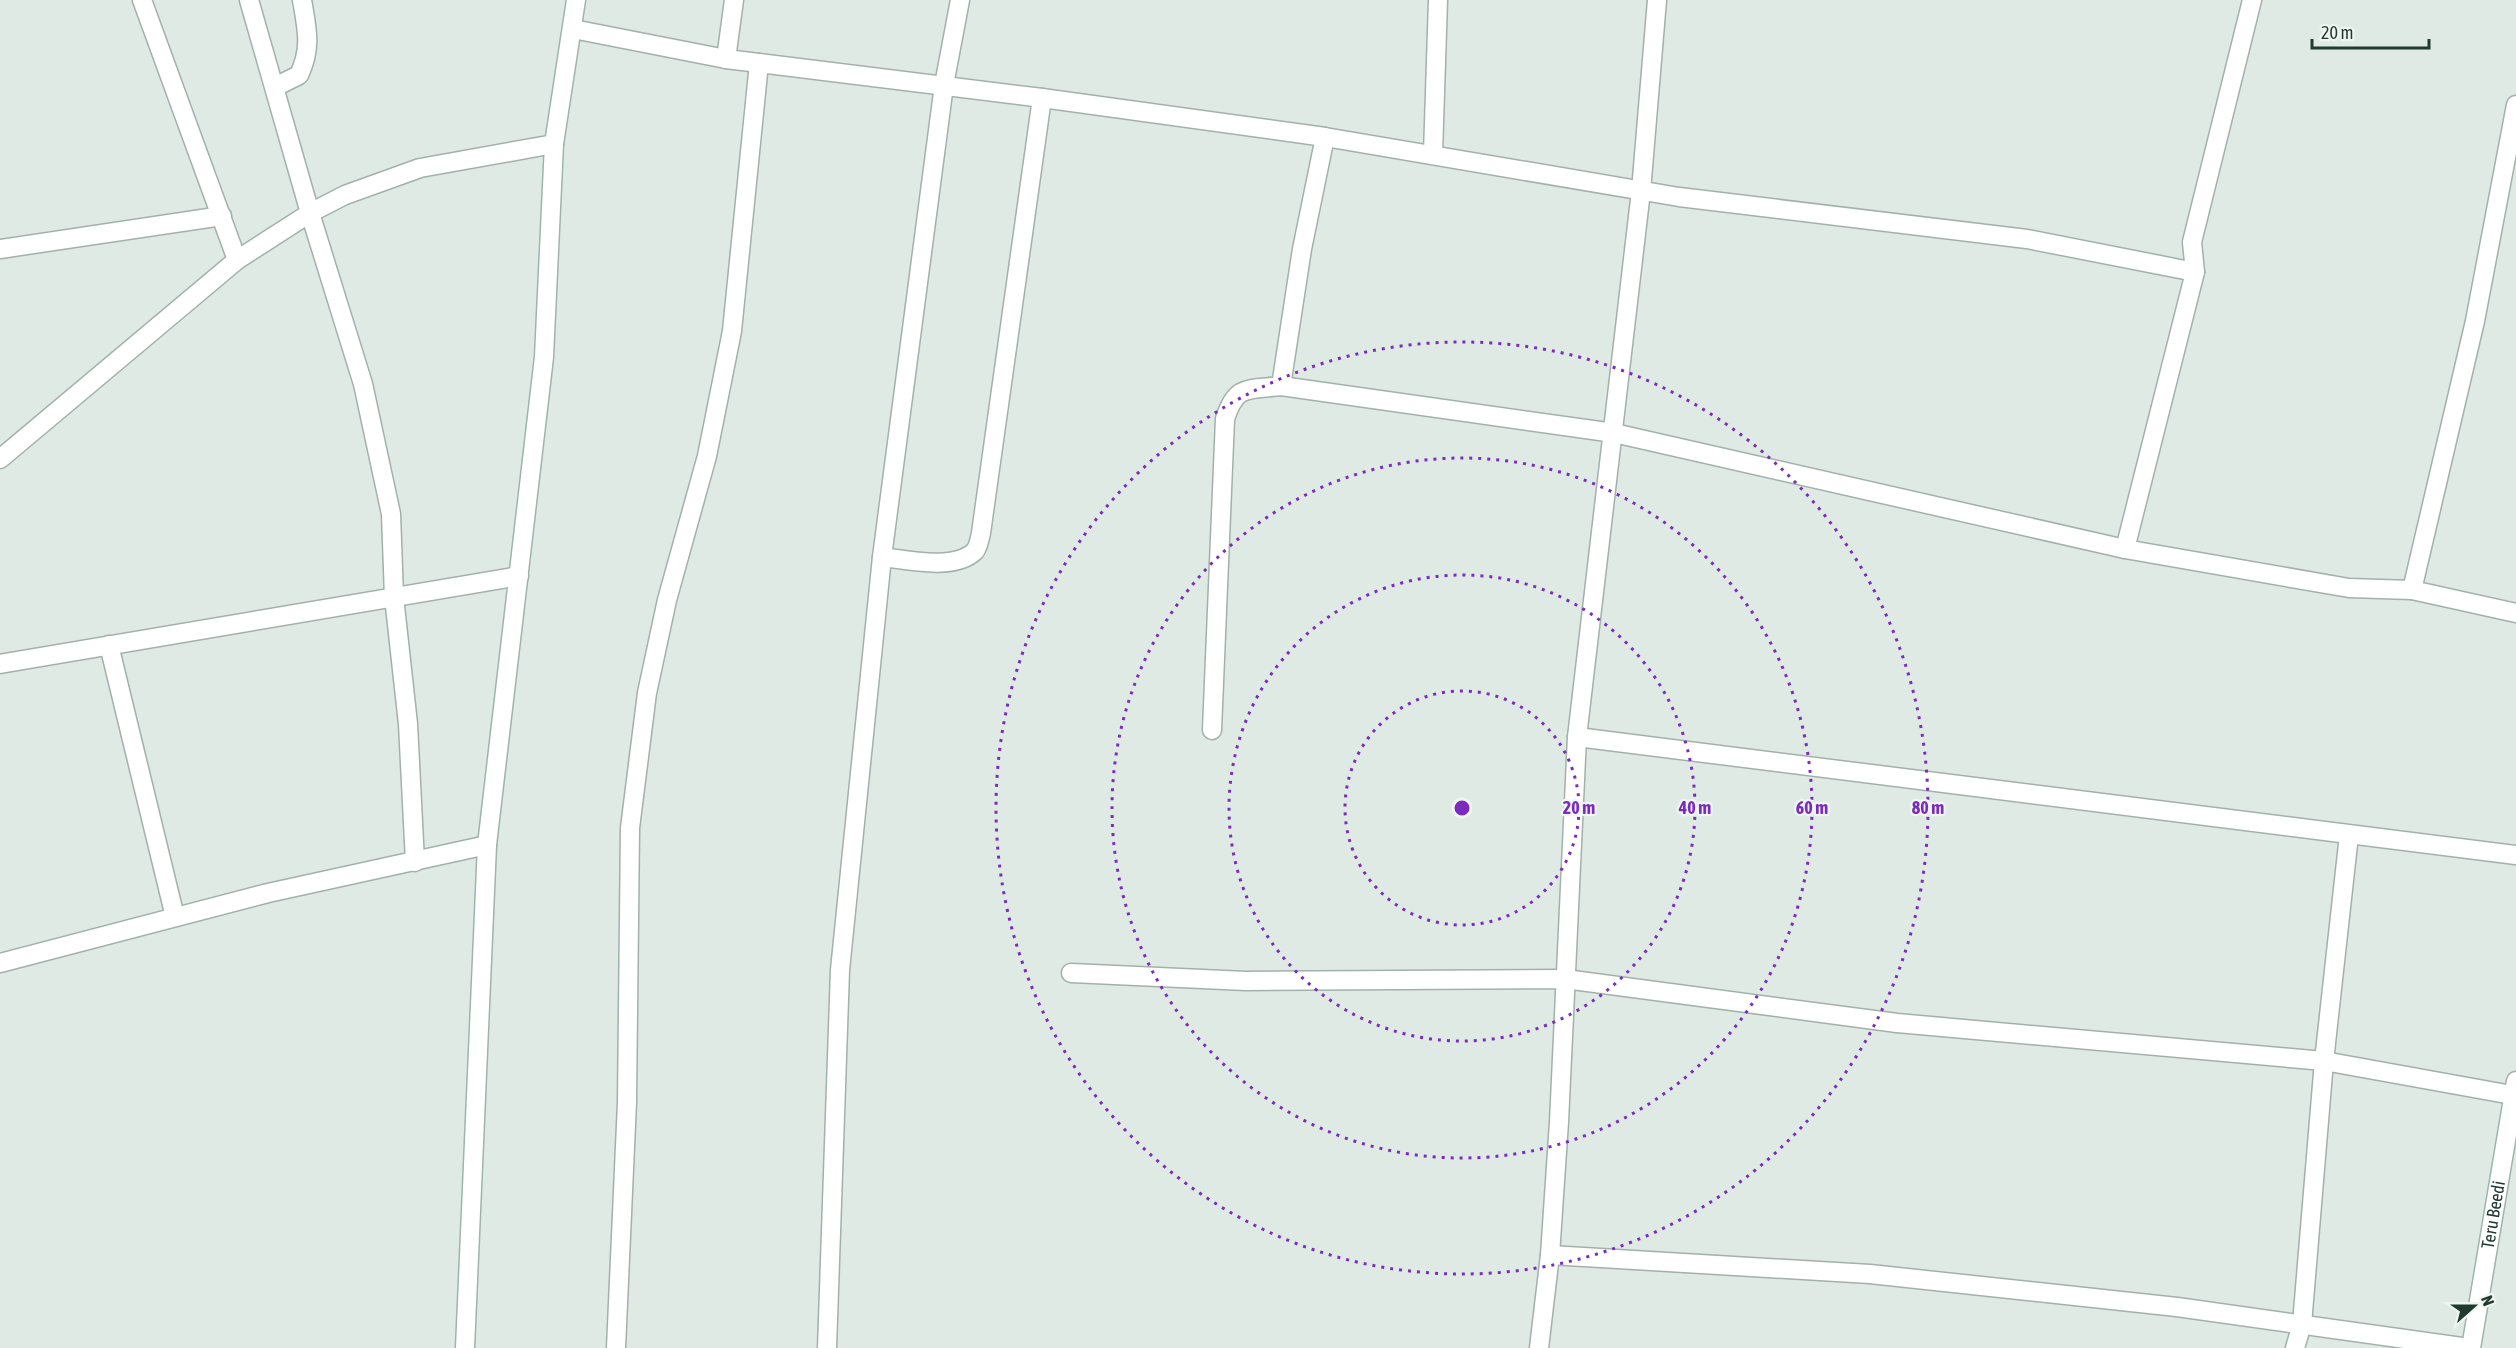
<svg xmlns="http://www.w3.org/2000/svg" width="2516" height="1348" viewBox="0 0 2516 1348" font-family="'Asap Condensed',sans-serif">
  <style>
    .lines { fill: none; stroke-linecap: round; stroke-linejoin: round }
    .street-casing { stroke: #a2b1ab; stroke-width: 21 }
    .secondary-casing { stroke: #9eb5ab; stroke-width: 21 }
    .street { stroke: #fff; stroke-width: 18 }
    .secondary { stroke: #fff; stroke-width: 18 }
    .ring { fill: none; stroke: #7b2cbf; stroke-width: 3; stroke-dasharray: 3 6 }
    .labels { text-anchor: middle; stroke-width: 4.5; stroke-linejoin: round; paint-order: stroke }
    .street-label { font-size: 18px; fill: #203931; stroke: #eff6f2 }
    .centre { fill: #7b2cbf; stroke: #eff6f2; stroke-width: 3 }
    .ring-label { font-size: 18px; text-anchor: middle; font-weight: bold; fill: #7b2cbf; stroke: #eff6f2; stroke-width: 4.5; stroke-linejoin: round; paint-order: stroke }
  </style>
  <rect width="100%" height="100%" fill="#dfeae4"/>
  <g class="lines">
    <!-- street casing -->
    <g class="street-casing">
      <g id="street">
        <polyline points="142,0 237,260"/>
        <polyline points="249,0 310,213 363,384 391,514 394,597 408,724 415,862"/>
        <polyline points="2252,0 2192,242 2195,272 2125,549 2349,588 2412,590 2516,613"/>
        <polyline points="573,29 726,59 1042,98 1325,137 1679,197 2027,239 2195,272"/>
        <polyline points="726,59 734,0"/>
        <path d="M 275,87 L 299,75 C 312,48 307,29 302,0"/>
        <polyline points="1433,154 1438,0"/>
        <polyline points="0,249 222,216"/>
        <polyline points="1281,386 1302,249 1325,137"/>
        <polyline points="0,459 237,260 310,213 345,195 420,168 554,144"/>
        <path d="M 882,557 C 907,560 955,571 975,551 C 978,547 980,538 981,533 L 1042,98"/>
        <polyline points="2412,590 2475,321 2516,105"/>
        <polyline points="109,645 175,917"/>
        <polyline points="0,664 519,576"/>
        <path d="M 1212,730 L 1225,419 C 1236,384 1248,390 1281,386 L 1614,433 L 2125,549"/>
        <polyline points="1577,737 2516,855"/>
        <polyline points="0,963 268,893 487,845"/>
        <polyline points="1071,973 1246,981 1565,979 1897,1023 2324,1061 2512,1095"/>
        <polyline points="1550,1255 1870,1274 2177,1307 2469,1348"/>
        <polyline points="616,1348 627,1102 630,828 647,693 667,600 707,456 732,331 759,63"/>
        <polyline points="827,1348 840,970 882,557 944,85 960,0"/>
        <polyline points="1539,1348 1550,1255 1559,1122 1577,737 1641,191 1657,0"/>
        <polyline points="2295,1348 2302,1324 2324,1061 2349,835"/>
      </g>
    </g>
    <!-- secondary casing -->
    <g class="secondary-casing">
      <g id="secondary">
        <polyline points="465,1348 487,845 544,357 554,144 576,0"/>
        <path id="s1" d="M 2471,1348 L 2516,1081"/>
      </g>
    </g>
    <!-- street -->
    <use href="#street" class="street"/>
    <!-- secondary -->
    <use href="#secondary" class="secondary"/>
  </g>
  <!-- distance rings -->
  <g class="ring">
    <circle cx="1462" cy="808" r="117"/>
    <circle cx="1462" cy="808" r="233"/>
    <circle cx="1462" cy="808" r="350"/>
    <circle cx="1462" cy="808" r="466"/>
  </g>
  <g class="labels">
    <!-- street labels -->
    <g class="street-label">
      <text dy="6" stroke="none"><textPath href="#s1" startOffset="135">Teru Beedi</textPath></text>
    </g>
  </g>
  <circle cx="1462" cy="808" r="9" class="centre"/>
  <g class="ring-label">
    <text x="1579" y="814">20 m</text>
    <text x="1695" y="814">40 m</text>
    <text x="1812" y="814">60 m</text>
    <text x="1928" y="814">80 m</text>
  </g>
  <!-- north arrow -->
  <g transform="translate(2474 1306) rotate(69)" stroke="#eff6f2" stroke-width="4.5" paint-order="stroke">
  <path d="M0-4.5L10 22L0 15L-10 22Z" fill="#203931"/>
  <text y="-9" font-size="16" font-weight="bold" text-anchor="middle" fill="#203931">N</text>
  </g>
  <!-- scale -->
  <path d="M2312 39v9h117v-9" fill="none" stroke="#203931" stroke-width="3"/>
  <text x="2321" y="39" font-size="18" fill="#203931" stroke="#eff6f2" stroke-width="4.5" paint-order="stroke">20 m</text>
</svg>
